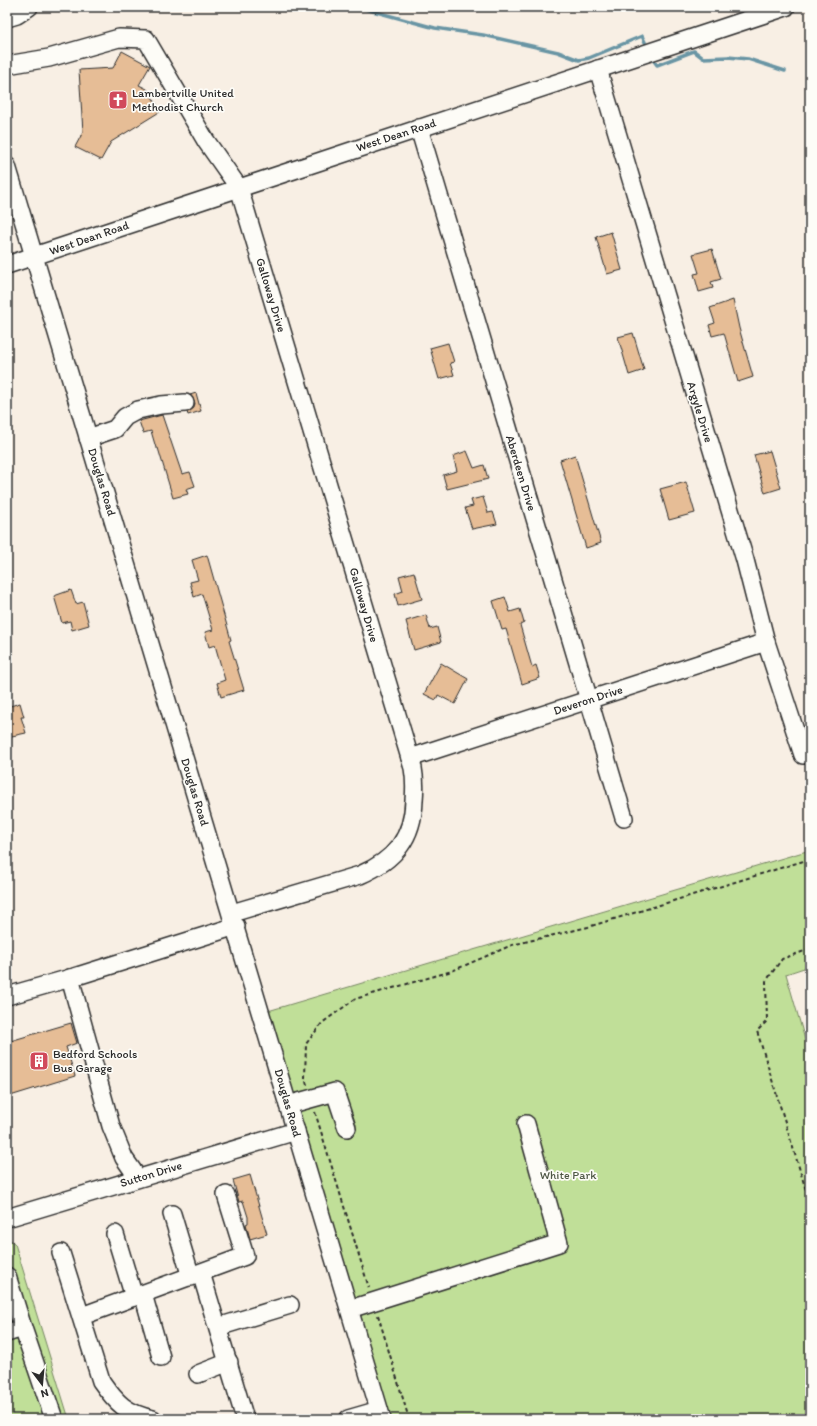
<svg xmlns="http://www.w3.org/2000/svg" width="817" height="1426" viewBox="0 0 817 1426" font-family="Itim,sans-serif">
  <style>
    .green { fill: #c0df98; stroke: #768562 }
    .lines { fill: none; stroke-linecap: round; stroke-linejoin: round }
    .stream { stroke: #6995a4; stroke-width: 3.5 }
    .building { fill: #e6bd96; stroke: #2b2b2b }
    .minor-casing { stroke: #2b2b2b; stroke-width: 20 }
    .path { stroke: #2b2b2b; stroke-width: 2; stroke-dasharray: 4 3; stroke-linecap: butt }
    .minor { stroke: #fdfcf7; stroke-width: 17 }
    .labels { text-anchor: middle; stroke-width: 3.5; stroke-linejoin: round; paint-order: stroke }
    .poi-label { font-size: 12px; fill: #2b2b2b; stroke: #fdfcf7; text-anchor: start }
    .street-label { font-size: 12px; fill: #2b2b2b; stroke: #fdfcf7 }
    .park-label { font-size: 12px; fill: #505846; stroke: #fdfcf7 }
  </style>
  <rect width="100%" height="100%" fill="#f8efe4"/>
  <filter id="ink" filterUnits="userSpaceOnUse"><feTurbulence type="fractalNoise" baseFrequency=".025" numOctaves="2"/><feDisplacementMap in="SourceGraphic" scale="8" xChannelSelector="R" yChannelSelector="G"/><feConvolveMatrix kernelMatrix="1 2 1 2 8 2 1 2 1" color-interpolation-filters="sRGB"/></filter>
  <g filter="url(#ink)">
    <!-- green -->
    <g class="green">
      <polygon points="810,850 810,966 786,974 810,1057 810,1419 386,1419 268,1011"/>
      <polygon points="7,1237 15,1244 69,1419 7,1419"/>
    </g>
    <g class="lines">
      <!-- stream -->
      <g class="stream">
        <polyline points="358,7 435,28 483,35 558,52 579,60 589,58 642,36 645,42"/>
        <polyline points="654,61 657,65 694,51 703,58 728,57 748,59 785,71"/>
      </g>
    </g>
    <!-- building -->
    <g class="building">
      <polygon points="122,51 150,66 139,85 147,89 161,111 111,142 101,160 75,147 83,132 79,70 113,68"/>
      <polygon points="611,232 622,270 607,274 596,237"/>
      <polygon points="712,249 721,279 711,282 713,288 699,292 694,274 699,273 693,254"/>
      <polygon points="733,300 739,328 753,377 738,382 724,333 712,336 709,325 715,323 710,308"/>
      <polygon points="633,333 644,370 629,375 618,337"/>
      <polygon points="448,343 454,362 450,363 454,375 439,379 430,348"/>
      <polygon points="196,393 201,411 188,415 187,412 194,408 195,403 190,395"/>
      <polygon points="162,415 182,474 190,472 195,486 186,489 188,494 173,498 158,448 156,448 151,431 143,433 139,421"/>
      <polygon points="467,451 474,468 484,465 488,479 447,489 443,475 457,471 453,456"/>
      <polygon points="770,451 781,488 765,493 754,455"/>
      <polygon points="575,455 601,543 586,548 560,460"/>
      <polygon points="686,482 695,513 669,520 660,489"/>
      <polygon points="483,497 488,513 493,512 497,524 472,529 465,508 473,506 471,500"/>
      <polygon points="207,555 231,640 229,641 244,690 221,697 217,683 225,680 215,645 209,647 205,632 213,630 202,594 194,597 190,582 198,580 192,560"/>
      <polygon points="414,572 422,599 398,606 395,594 403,591 399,576"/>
      <polygon points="71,590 76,604 83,602 89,625 72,630 70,621 62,623 54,596"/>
      <polygon points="505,597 510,612 520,609 524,623 520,625 532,667 536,665 540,678 522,684 506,629 502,630 493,601"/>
      <polygon points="426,615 430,629 437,627 441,642 414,650 406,621"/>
      <polygon points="441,663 468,679 455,704 438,695 436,700 424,694"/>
      <polygon points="20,703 24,717 21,717 26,733 7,737 7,707"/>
      <polygon points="71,1023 77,1043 66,1047 75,1076 7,1097 7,1042"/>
      <polygon points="250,1175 267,1234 250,1239 246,1224 248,1223 248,1217 243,1201 239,1202 233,1180"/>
    </g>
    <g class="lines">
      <!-- minor casing -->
      <g class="minor-casing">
        <g id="minor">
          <polyline points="7,18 17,15 29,7"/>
          <path d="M 7,65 L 49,58 L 119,38 L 146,39 L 206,141 L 239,188 L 413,768 C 415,779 415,789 414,800 C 413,838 395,860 360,875 L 232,913"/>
          <polyline points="598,69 745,560 766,642 803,755"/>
          <polyline points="419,128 624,818"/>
          <polyline points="7,166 382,1419"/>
          <polyline points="7,265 786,7"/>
          <polyline points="88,438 115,429 125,417 138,410 161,405 185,403"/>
          <polyline points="410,758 766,642"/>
          <polyline points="70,978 111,1126 124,1158 138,1178"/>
          <polyline points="7,996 74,977 236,926"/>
          <polyline points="288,1105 335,1092 347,1128"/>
          <polyline points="172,1214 191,1277"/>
          <polyline points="7,1218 296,1131"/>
          <polyline points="115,1234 134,1297"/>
          <path d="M 61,1253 L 101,1381 C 117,1404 126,1413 153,1419"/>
          <polyline points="201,1273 245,1419"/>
          <polyline points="7,1276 23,1328 7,1333"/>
          <polyline points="143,1294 161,1357"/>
          <polyline points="350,1309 559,1243 526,1124"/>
          <polyline points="82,1316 245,1256 226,1195"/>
          <polyline points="218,1327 290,1305"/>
          <polyline points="23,1328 54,1419"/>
          <polyline points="198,1374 229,1362"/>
          <polyline points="348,1419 379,1410"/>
        </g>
      </g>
      <!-- path -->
      <g class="path">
        <polyline points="810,949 782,959 766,981 767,1021 757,1031 810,1203"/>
        <polyline points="307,1085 305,1078 306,1044 322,1023 355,999 452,971 512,945 588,927 810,859"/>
        <polyline points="315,1112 369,1288"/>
        <polyline points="378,1315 409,1419"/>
      </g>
      <!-- minor -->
      <use href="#minor" class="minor"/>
    </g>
  </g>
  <!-- icons -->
  <defs>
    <g id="church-square" transform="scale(1)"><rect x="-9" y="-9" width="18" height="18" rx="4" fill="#d1495b" stroke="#fdfcf7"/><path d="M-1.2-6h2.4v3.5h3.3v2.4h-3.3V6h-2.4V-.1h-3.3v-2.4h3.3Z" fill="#fff"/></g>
    <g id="building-square" transform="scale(1)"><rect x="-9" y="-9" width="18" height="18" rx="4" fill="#d1495b" stroke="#fdfcf7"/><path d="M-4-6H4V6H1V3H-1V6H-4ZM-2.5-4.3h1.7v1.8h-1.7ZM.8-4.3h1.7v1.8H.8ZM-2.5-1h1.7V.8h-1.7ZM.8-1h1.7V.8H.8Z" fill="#fff"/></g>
  </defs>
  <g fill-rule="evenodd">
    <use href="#church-square" x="118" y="100"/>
    <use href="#building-square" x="39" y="1061"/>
  </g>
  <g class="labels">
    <!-- poi labels -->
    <g class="poi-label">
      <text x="132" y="97">Lambertville United<tspan x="132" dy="14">Methodist Church</tspan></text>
      <text x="53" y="1058">Bedford Schools<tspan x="53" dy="14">Bus Garage</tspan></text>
    </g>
    <!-- street labels -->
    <g class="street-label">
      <text transform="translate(396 135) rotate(-18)" y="4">West Dean Road</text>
      <text transform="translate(89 238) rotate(-19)" y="4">West Dean Road</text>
      <text transform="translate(271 295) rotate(73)" y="4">Galloway Drive</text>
      <text transform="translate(700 412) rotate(73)" y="4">Argyle Drive</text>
      <text transform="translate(521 473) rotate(73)" y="4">Aberdeen Drive</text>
      <text transform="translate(102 482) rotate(73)" y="4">Douglas Road</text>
      <text transform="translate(364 605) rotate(74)" y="4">Galloway Drive</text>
      <text transform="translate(588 700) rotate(-18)" y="4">Deveron Drive</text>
      <text transform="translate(195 792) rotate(73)" y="4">Douglas Road</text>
      <text transform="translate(288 1103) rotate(74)" y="4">Douglas Road</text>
      <text transform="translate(151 1174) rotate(-17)" y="4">Sutton Drive</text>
    </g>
    <!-- park labels -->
    <g class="park-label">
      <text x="568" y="1179">White Park</text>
    </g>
  </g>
  <!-- margin -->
  <rect width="817" height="1426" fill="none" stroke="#fdfcf7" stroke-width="24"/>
  <rect x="12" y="12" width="793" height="1402" fill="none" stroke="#2b2b2b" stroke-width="1.5" filter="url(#ink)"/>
  <!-- north arrow -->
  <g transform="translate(42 1384) rotate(164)" stroke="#fdfcf7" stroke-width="3" paint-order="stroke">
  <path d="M0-3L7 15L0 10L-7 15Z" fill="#2b2b2b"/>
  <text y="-6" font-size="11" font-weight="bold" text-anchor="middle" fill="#2b2b2b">N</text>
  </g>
</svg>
